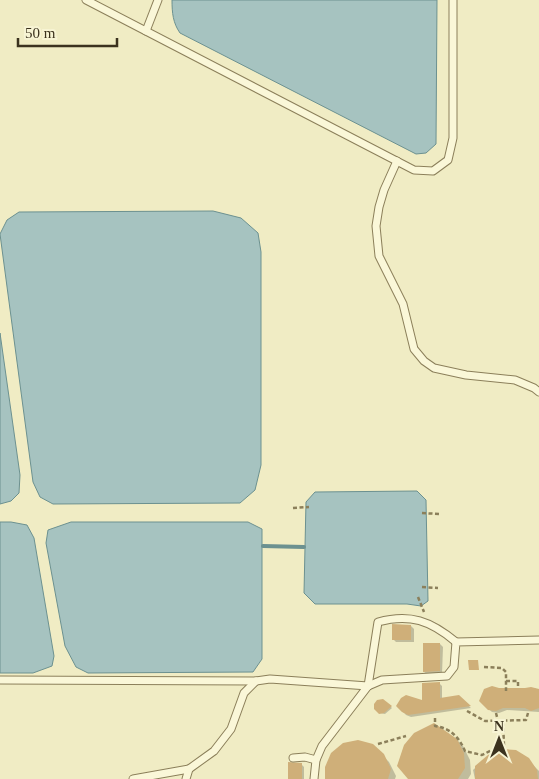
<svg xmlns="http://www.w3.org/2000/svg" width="539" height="779" viewBox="0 0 539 779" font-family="Georgia,serif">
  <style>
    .water { fill: #a6c3c0; stroke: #6c9190 }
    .shadow { fill: #0003 }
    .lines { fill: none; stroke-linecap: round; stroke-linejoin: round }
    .stream { stroke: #6c9190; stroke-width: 4 }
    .building { fill: #cfaf79 }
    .lane-casing { stroke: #8b7f5a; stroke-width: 9 }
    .path { stroke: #8b7f5a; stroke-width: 2.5; stroke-dasharray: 4 2.5; stroke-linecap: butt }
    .lane { stroke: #faf7d8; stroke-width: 7 }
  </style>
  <rect width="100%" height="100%" fill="#f0ecc4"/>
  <!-- water -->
  <g class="water">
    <path d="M 172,0 L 437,0 L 436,144 L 426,153 L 416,154 L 180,33 C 173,23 172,13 172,0 Z"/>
    <polygon points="213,211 241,218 258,233 261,252 261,465 255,490 240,503 53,504 40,497 33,482 0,234 7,220 19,212"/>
    <polygon points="0,333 20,475 19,493 11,501 0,504"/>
    <polygon points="417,491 426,500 428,601 421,606 407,604 315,604 304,593 306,502 315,492"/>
    <polygon points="0,522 11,522 27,525 34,538 54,656 52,666 33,673 0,673"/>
    <polygon points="71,522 248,522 262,529 262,659 253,672 88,673 76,667 65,646 46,543 48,530"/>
  </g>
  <!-- shadow -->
  <g class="shadow">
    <polygon points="411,626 414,629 414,642 396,642 393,639"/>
    <polygon points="440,644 443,647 442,674 427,674 424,672"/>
    <polygon points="439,683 442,686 442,699 459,697 471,708 411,717 406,715 398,706 423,701"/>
    <polygon points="488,688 535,688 539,691 539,712 507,710 499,713 492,712 480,701"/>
    <polygon points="384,701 392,708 385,714 379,713"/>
    <polygon points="457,740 463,746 470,760 471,774 468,779 411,779"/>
    <polygon points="372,745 389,762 396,776 395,779 328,779"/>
    <polygon points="522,754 539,771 539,779 475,779 473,770 488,756"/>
    <polygon points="301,764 304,767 304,779 289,779"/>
  </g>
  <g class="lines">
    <!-- stream -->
    <polyline class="stream" points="263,546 304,547"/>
  </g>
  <!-- building -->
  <g class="building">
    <polygon points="392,624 411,625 411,640 392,640"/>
    <polygon points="423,643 440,643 440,671 423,672"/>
    <polygon points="468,660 478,660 479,670 469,670"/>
    <polygon points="440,682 440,698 459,695 471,706 408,715 402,712 396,706 401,698 406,695 422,700 422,683"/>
    <polygon points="492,686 499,688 525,688 531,687 539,689 539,708 531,711 525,708 503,708 496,711 488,710 479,701 484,689"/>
    <polygon points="383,699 392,706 384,713 379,714 374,709 374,704 377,700"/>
    <polygon points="434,723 457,739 464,753 465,768 458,779 408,779 397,766 404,745 414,733"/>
    <polygon points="358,740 373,744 384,754 391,769 388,779 325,779 325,767 331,753 343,743"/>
    <polygon points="501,749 516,750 529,758 537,770 538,779 475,779 475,766 488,755"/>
    <polygon points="288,762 302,763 302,779 288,779"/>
  </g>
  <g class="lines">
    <!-- lane casing -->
    <g class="lane-casing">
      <g id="lane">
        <polyline points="86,0 414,170 433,171 448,160 453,138 453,0"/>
        <polyline points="146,31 158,0"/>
        <polyline points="397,161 384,190 379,207 376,226 379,256 403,304 414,349 424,361 434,368 466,375 515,380 534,388 539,392"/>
        <polyline points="0,680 256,681 270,679 368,686"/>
        <path d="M 368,686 L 378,622 C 410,613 431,621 456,642"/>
        <polyline points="293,758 305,757 316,760"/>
        <polyline points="133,779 189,769"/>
        <polyline points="186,779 189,769 214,751 231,729 244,693 256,681"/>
        <polyline points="314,779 316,760 322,746 368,686 382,680 447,676 454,667 456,642 539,640"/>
      </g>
    </g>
    <!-- path -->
    <g class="path">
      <polyline points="293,508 309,507"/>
      <polyline points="422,513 439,514"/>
      <polyline points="422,587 438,588"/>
      <polyline points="418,597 424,612"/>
      <polyline points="484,667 502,668 506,672 506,691"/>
      <polyline points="506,681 518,681 518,686"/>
      <polyline points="467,711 485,721 526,720 528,713"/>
      <polyline points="496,713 498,721"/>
      <path d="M 435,718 L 435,726 C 450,728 459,737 465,751 L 482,755 L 496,748 L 504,746 L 503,721"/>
      <polyline points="378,744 406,736"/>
    </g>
    <!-- lane -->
    <use href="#lane" class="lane"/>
  </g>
  <!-- north arrow -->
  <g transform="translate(499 739)" stroke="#f7f4d4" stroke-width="4" paint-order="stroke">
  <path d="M0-4L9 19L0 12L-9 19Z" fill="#3b321e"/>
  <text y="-8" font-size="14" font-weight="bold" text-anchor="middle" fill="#3b321e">N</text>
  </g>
  <!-- scale -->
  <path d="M18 38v8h99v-8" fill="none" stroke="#3b321e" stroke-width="2.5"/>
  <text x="25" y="38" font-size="15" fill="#3b321e" stroke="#f7f4d4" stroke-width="4" paint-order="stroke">50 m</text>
</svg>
